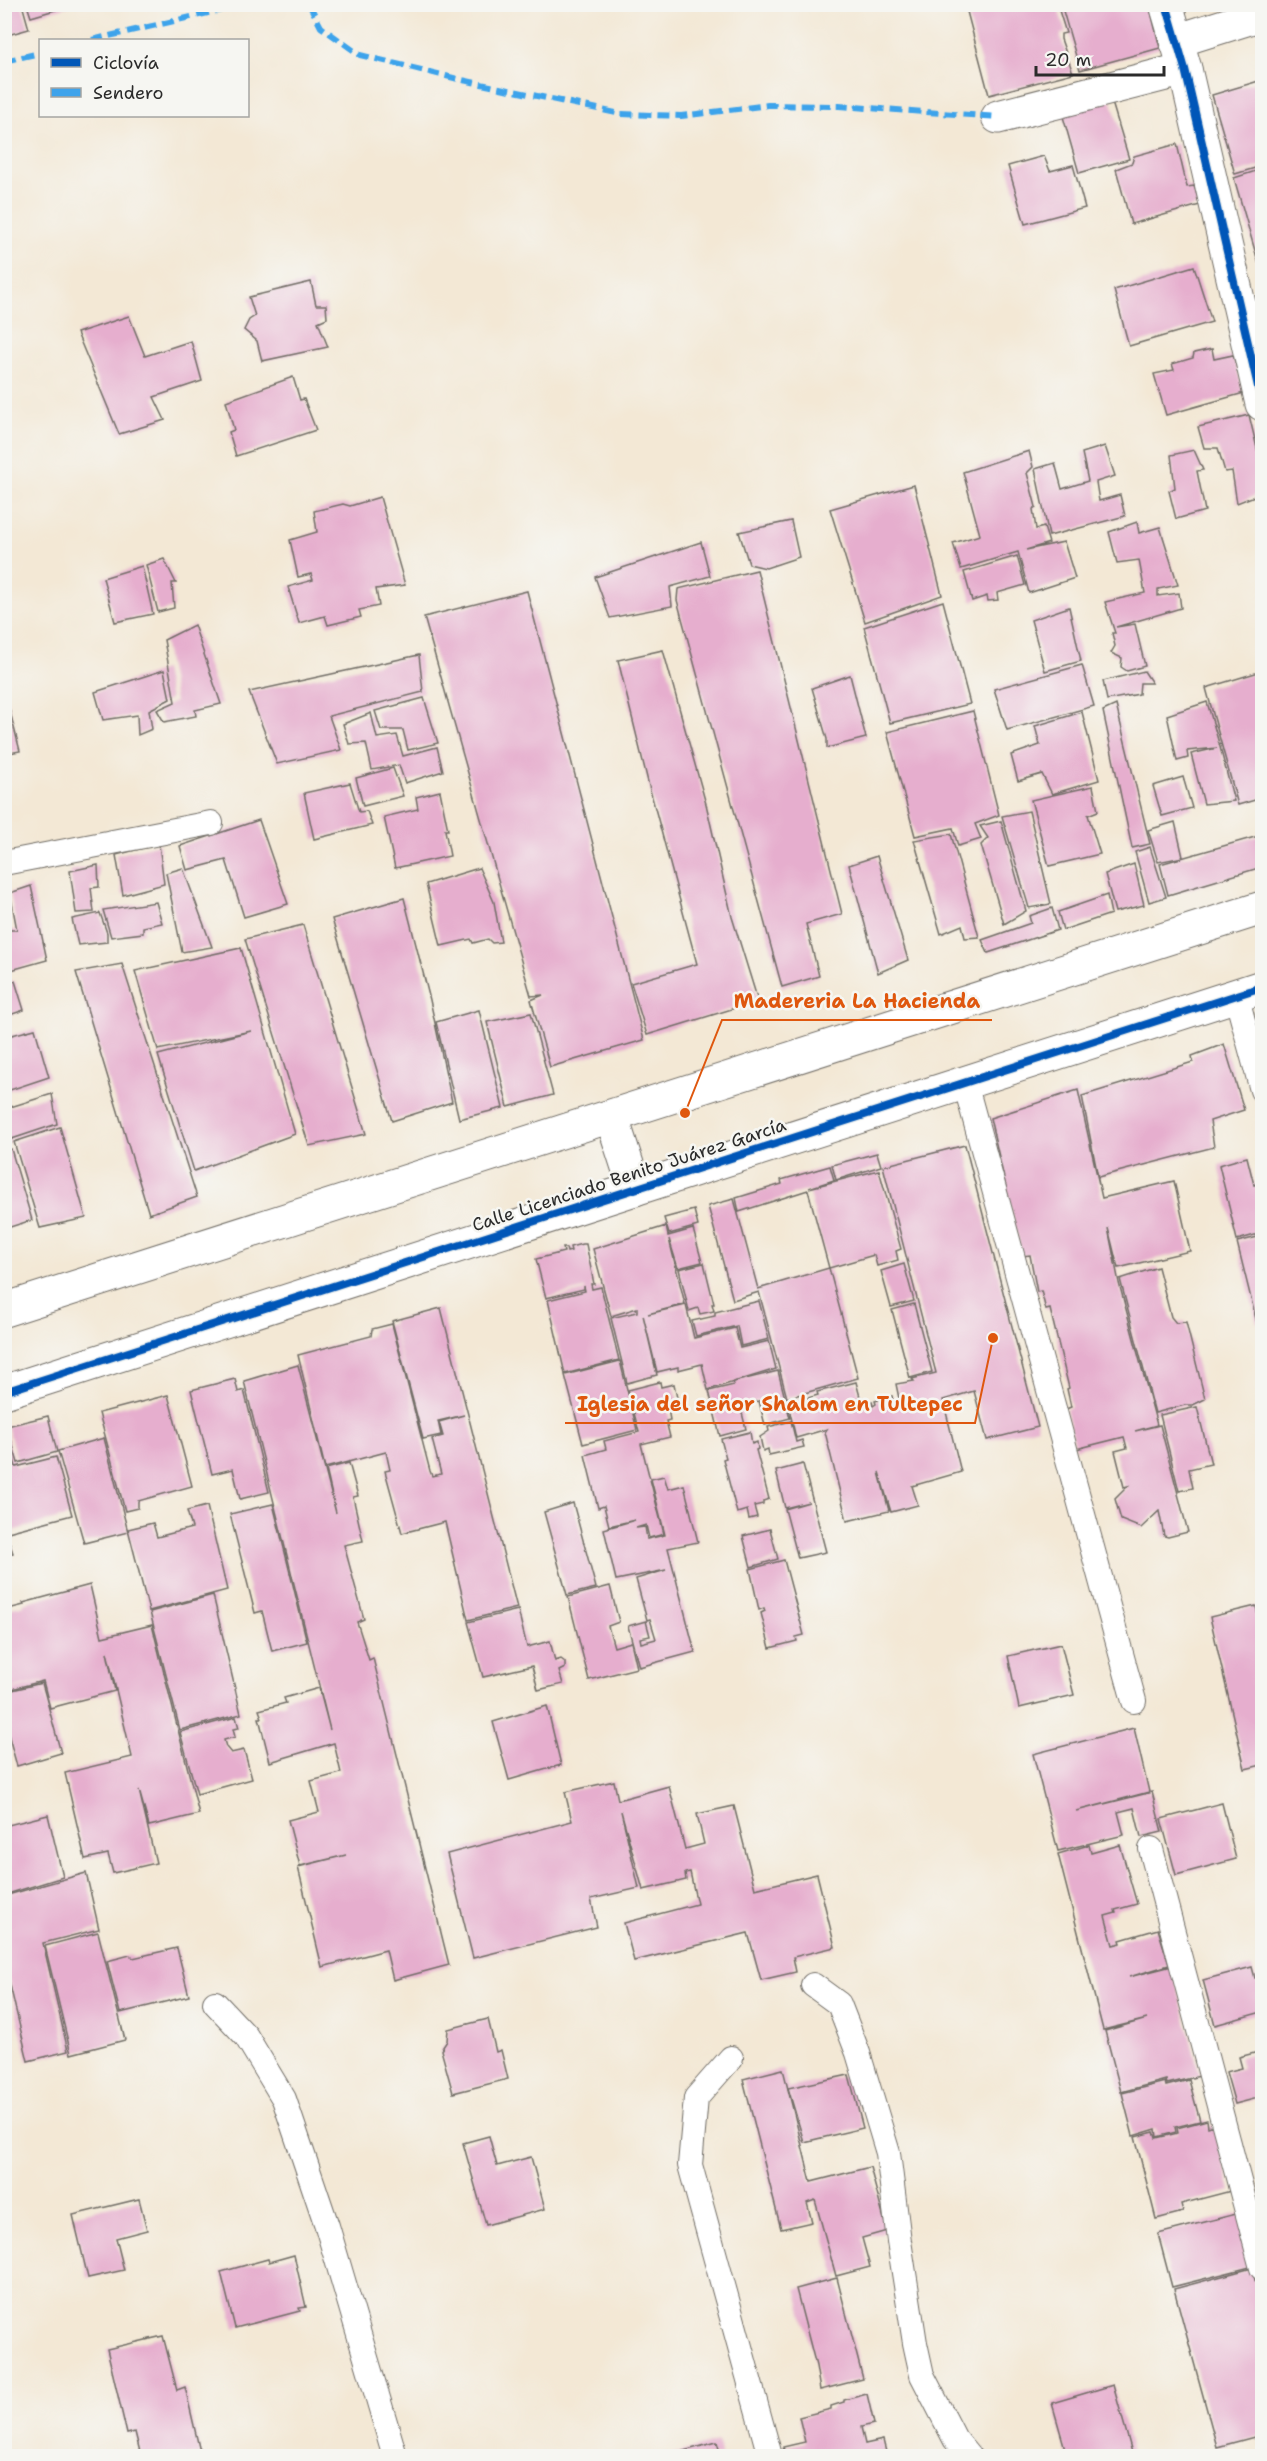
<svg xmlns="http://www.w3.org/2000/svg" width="1267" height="2461" viewBox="0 0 1267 2461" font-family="'Shantell Sans',sans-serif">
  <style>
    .building { fill: #e6aece }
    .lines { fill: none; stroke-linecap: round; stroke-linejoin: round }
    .lane-casing { stroke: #716d66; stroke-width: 26 }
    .street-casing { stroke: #716d66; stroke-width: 35 }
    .secondary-casing { stroke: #716d66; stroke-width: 35 }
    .lane { stroke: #fff; stroke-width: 24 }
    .street { stroke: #fff; stroke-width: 33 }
    .secondary { stroke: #fff; stroke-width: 33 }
    .quiet { stroke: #3ea3eb; stroke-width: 6; stroke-dasharray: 12 6; stroke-linecap: butt }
    .cycleway-casing { stroke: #f6f6f2; stroke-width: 11 }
    .cycleway { stroke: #0057b8; stroke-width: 8 }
    .labels { text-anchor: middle; stroke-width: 5; stroke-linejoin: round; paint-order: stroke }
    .street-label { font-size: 18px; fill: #2b2b2b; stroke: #f6f6f2 }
    .leader { fill: none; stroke: #df570e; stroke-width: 2 }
    .callout-dot { fill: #df570e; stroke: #f6f6f2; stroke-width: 2 }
    .callout-label { font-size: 20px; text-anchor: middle; font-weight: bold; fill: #df570e; stroke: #f6f6f2; stroke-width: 5; stroke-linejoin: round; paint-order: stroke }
  </style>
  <rect width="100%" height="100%" fill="#f6f6f2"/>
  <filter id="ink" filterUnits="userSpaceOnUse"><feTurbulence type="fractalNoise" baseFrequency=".0167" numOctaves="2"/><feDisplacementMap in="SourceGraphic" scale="12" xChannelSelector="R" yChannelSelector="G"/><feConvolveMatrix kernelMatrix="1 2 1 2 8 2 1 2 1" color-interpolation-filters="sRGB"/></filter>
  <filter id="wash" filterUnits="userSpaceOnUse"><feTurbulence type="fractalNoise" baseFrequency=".008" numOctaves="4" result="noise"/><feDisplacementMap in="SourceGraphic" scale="24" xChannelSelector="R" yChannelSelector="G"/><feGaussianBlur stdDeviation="1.35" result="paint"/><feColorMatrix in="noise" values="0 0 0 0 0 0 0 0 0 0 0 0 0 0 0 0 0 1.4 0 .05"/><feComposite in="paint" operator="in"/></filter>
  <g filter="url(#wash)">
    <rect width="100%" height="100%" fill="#f3e8d5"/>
    <g id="blocks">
      <!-- building -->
      <g class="building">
        <polygon points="4,4 22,4 29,29 4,36"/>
        <polygon points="965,4 1057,4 1066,33 1061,34 1061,39 1073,73 989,95"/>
        <polygon points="1061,4 1149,4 1160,48 1080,70"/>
        <polygon points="27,5 72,5 31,17"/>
        <polygon points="1262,80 1262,166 1235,174 1212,95"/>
        <polygon points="1111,99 1129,159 1079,173 1062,113"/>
        <polygon points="1177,144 1187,187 1194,186 1200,205 1131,224 1116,169 1132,163 1134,156"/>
        <polygon points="1044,156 1050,171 1073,165 1085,208 1025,224 1008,166"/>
        <polygon points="1262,169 1262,275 1234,178"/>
        <polygon points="1194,266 1212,322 1129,346 1114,290"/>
        <polygon points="311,282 316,305 326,305 327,318 318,322 328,347 262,361 257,341 244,330 249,320 255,316 249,297"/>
        <polygon points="129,316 145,356 191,341 202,381 154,397 165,420 119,434 77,333"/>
        <polygon points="1212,349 1214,359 1233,355 1244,393 1166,415 1154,374 1174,370 1172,364 1193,358 1194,353"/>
        <polygon points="293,377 300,400 304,399 316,430 236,456 229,432 234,430 226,401"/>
        <polygon points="1249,415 1262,469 1262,493 1237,503 1232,471 1225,472 1218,448 1204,448 1198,427"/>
        <polygon points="1105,446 1115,476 1096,482 1099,501 1120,495 1125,516 1049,536 1035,469 1055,463 1062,489 1088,481 1082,453"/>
        <polygon points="1194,450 1203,470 1197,471 1205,511 1176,519 1169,491 1175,488 1171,455"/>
        <polygon points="1029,451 1033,467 1027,473 1036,507 1033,509 1036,529 1044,527 1049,543 1026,550 1064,542 1075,578 1029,593 1018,552 961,569 953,543 980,535 963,472"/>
        <polygon points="914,485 942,595 865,622 830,509"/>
        <polygon points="380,497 405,585 376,589 379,606 359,610 361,617 328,625 325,616 299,623 288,587 313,580 311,574 298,577 290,540 317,532 314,511 343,504 350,506"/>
        <polygon points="791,521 799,557 766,568 749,564 739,532"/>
        <polygon points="1137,522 1139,533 1160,527 1178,585 1158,589 1158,596 1179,593 1181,608 1116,627 1135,624 1145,666 1127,671 1121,667 1122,658 1111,653 1115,646 1112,633 1115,633 1105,602 1145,593 1139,560 1117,563 1109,532"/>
        <polygon points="701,542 710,576 670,587 672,606 610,618 595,577"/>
        <polygon points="1017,556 1025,585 997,593 998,600 988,601 987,596 972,601 964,572"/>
        <polygon points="164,559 176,583 172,583 174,608 158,612 146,565"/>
        <polygon points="142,566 153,614 115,622 103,578"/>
        <polygon points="757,570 842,914 806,924 819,976 782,987 677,600 678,589"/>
        <polygon points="527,591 644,1040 550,1067 531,1000 543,995 531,996 424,617"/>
        <polygon points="943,601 970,704 890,723 864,627"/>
        <polygon points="1069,607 1081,661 1045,671 1031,620"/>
        <polygon points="194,625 221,704 195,710 196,716 164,722 157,710 175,702 164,640"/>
        <polygon points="663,650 706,804 732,917 758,1001 647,1035 631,983 697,964 649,786 618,660"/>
        <polygon points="419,655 423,692 329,716 341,750 277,764 249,692"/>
        <polygon points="1082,665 1094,706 1007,730 994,689"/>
        <polygon points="164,670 170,699 149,710 152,729 138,735 137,715 103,720 95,692"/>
        <polygon points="1144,671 1152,683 1140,683 1139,694 1107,700 1103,681"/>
        <polygon points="1262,671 1262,798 1238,805 1206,688"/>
        <polygon points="850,675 866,738 827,748 827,739 812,688"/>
        <polygon points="4,688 20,751 4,754"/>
        <polygon points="424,698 438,743 408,750 403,730 381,730 375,711"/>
        <polygon points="1207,702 1220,747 1234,801 1204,804 1191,754 1217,748 1187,751 1188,758 1177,761 1167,715"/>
        <polygon points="1116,705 1150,844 1132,848 1103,711"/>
        <polygon points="973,711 999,815 975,824 981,839 958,846 953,828 915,836 887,732"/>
        <polygon points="1082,712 1099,780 1052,794 1042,774 1018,781 1011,755 1040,745 1035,726"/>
        <polygon points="371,713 377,738 397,735 403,756 437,747 443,771 405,783 399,765 372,770 366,743 349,744 343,724"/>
        <polygon points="393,768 403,796 363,806 356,778"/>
        <polygon points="1183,777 1192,808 1162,816 1153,786"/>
        <polygon points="350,783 359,812 367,811 372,825 314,839 304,793"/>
        <polygon points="1093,786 1098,811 1088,815 1100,854 1049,866 1031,800"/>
        <polygon points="440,791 448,830 445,830 450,856 395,868 384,817 418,809 416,797"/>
        <polygon points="1029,811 1051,904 1029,908 1002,816"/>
        <polygon points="259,820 288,904 244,917 226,860 187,870 180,846"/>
        <polygon points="1001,821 1026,911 1004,924 981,845 988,838 980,826"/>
        <polygon points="1175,822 1183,857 1158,862 1148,830"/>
        <polygon points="951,834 979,937 965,938 962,925 941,934 914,840"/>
        <polygon points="1262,835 1262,867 1168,895 1160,864"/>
        <polygon points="159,844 164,884 123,895 116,855"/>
        <polygon points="1150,847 1166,897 1149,902 1135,852"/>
        <polygon points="877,856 908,960 878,973 849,865"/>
        <polygon points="1134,864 1144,905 1115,912 1105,874"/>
        <polygon points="98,865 99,887 91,888 94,912 76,913 70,871"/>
        <polygon points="183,868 212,947 182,952 166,873"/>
        <polygon points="479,868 494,902 501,942 492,943 488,939 473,943 471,939 441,946 426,884"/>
        <polygon points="31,886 47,960 4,972 4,914 10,930 17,930 10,893"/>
        <polygon points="1107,895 1111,914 1063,930 1058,912"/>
        <polygon points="404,898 430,1000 452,1102 392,1121 332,919"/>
        <polygon points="156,902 162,923 143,927 143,933 111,937 103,910"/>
        <polygon points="1052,908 1058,930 988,953 982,940 1031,923 1029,916"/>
        <polygon points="100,913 107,933 107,942 78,945 72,919"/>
        <polygon points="303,925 366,1134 309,1146 245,939"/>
        <polygon points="241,948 295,1134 194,1171 158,1055 251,1031 158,1050 135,971"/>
        <polygon points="122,964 197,1197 149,1214 76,972"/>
        <polygon points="15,981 24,1010 4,1017 4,983"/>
        <polygon points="479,1010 503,1108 459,1119 436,1022"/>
        <polygon points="531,1013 553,1095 508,1107 487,1022"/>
        <polygon points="35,1029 49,1077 4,1092 4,1037"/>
        <polygon points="1224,1044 1244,1110 1210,1121 1214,1147 1098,1177 1082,1096 1193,1062 1192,1056"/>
        <polygon points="1078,1090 1102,1198 1174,1181 1190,1251 1118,1268 1108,1228 1119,1283 1157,1425 1135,1431 1160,1425 1188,1532 1168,1537 1164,1536 1159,1511 1141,1528 1121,1520 1115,1499 1128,1486 1124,1487 1115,1451 1127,1448 1124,1437 1076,1449 1066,1409 1071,1407 1067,1389 1069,1388 1050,1309 1046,1310 1041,1291 1037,1292 1030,1255 1022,1256 990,1118"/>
        <polygon points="52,1094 57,1124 9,1140 11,1143 4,1145 4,1109"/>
        <polygon points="60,1127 86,1218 40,1228 14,1142"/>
        <polygon points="965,1145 1038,1427 987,1440 974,1391 943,1400 961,1472 912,1486 918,1505 891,1512 879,1472 889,1511 847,1521 825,1432 827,1429 796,1438 788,1404 818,1395 817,1392 856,1382 863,1408 870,1406 869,1402 872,1401 873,1406 876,1404 875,1401 892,1396 894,1406 900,1403 896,1384 914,1381 912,1379 936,1373 883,1166"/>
        <polygon points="11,1149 32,1220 4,1229 4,1152"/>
        <polygon points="877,1153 881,1166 836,1180 832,1165"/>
        <polygon points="1247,1157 1254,1185 1261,1183 1262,1189 1262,1233 1237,1240 1219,1165"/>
        <polygon points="830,1166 834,1180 809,1188 879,1170 901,1249 896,1251 898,1260 877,1266 874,1255 829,1268 858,1378 787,1398 759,1292 733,1300 708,1206 734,1199 758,1289 829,1268 808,1190 739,1212 736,1198 782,1184 781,1180"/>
        <polygon points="694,1210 698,1226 669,1234 664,1218"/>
        <polygon points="666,1226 668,1236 693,1229 702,1262 678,1268 669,1239 685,1304 648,1314 686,1305 694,1338 735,1328 740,1348 769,1341 776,1369 708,1390 702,1364 678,1370 678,1367 657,1372 643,1315 657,1375 627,1383 611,1318 637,1312 637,1308 611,1316 593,1249"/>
        <polygon points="1262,1236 1262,1321 1257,1323 1237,1242"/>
        <polygon points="582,1244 586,1244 594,1284 591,1284 592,1289 601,1287 619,1360 565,1374 548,1300 585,1291 584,1286 584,1289 546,1298 536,1259 564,1252 563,1248 566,1248 567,1252 571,1251 570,1247"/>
        <polygon points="704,1263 714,1304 712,1304 714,1311 700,1314 698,1308 689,1311 679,1269"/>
        <polygon points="904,1264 914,1301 891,1307 881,1271"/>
        <polygon points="1158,1267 1171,1317 1176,1323 1186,1322 1205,1399 1193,1405 1185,1405 1155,1413 1120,1279"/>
        <polygon points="759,1301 769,1339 741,1346 737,1326 696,1336 692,1321 715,1316 715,1312"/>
        <polygon points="914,1304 932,1372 910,1378 892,1310"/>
        <polygon points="441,1308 517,1608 468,1620 445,1522 402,1533 385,1471 390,1470 386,1452 325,1468 298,1355 371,1336 372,1329 392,1324 430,1471 432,1476 441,1474 432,1439 443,1436 439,1422 464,1415 438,1421 441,1435 423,1439 392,1321"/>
        <polygon points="620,1361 637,1430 583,1444 565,1375"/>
        <polygon points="298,1365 336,1513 326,1469 349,1463 358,1496 353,1497 363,1541 344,1545 364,1619 357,1622 369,1660 373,1658 449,1965 393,1980 386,1950 322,1967 298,1867 346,1855 300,1866 288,1820 319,1812 311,1781 341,1773 334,1743 270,1762 259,1718 262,1718 259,1710 286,1703 284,1698 319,1688 330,1730 244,1381"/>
        <polygon points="778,1371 790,1418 765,1425 759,1401 740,1405 746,1429 720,1436 709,1391 734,1385 733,1382"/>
        <polygon points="235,1379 238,1392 244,1390 269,1492 240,1499 233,1469 212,1474 191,1390"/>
        <polygon points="660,1382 661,1387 674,1384 679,1407 668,1409 670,1420 666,1421 670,1437 641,1444 664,1534 649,1538 646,1525 636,1528 645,1527 647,1539 665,1535 651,1479 664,1476 668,1489 684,1485 698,1542 668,1548 695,1652 639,1667 628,1626 646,1621 650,1636 640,1638 641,1643 656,1639 650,1619 647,1620 636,1579 666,1570 616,1580 604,1529 635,1520 609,1526 604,1506 598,1508 585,1455 606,1449 604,1441 639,1432 628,1390"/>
        <polygon points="168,1395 192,1486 138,1501 138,1508 125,1511 99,1413"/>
        <polygon points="1197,1407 1211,1464 1189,1469 1193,1488 1179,1491 1160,1415"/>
        <polygon points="48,1416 57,1452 18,1463 7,1426"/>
        <polygon points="791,1421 796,1442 802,1440 804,1447 769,1455 768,1449 763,1451 760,1437 769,1431 768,1427"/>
        <polygon points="4,1427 16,1467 56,1457 72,1515 8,1532 4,1519"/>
        <polygon points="750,1432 752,1444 757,1442 758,1449 756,1450 769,1499 763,1501 763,1504 754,1506 757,1517 749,1519 747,1510 737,1513 723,1459 726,1458 721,1439"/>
        <polygon points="104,1438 128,1532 84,1543 58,1451"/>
        <polygon points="803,1464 826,1552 798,1558 785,1509 809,1502 785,1508 776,1471"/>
        <polygon points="573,1503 596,1588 567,1595 544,1512"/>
        <polygon points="273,1504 307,1642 272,1651 262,1611 255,1613 230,1514"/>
        <polygon points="207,1506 227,1590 149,1611 128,1529 153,1523 157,1537 192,1528 187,1511"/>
        <polygon points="4,1527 13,1553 4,1556"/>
        <polygon points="770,1529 778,1559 751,1567 743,1536"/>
        <polygon points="784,1560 804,1635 796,1637 797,1641 770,1648 761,1613 765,1611 764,1608 759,1610 750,1569"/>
        <polygon points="90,1585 102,1637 152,1625 199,1814 149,1826 139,1790 156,1863 113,1873 108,1854 85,1859 65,1773 132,1757 107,1652 115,1691 50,1708 43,1681 4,1691 4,1610 24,1605 23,1603"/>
        <polygon points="610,1586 619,1622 608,1626 614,1647 631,1642 637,1668 589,1680 568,1597"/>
        <polygon points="213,1595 241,1714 180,1730 150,1612"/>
        <polygon points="1256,1606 1262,1635 1262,1765 1245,1769 1210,1617"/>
        <polygon points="518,1610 527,1647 550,1641 555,1661 561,1659 565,1662 565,1668 559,1671 563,1684 538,1690 532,1666 483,1677 468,1622"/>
        <polygon points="1061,1644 1074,1695 1019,1708 1008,1656"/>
        <polygon points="42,1683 61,1753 17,1766 4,1719 4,1692"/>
        <polygon points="547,1706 561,1765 509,1780 493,1722"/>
        <polygon points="236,1717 239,1728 233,1729 235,1737 224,1740 226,1747 231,1753 244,1750 252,1779 197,1794 180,1732"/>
        <polygon points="1134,1728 1149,1792 1076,1811 1152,1792 1162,1832 1141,1837 1134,1808 1118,1812 1124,1835 1058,1851 1033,1754"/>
        <polygon points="614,1781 618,1800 669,1786 685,1849 704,1844 697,1814 734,1806 755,1889 817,1874 835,1947 793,1957 796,1972 761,1980 748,1933 634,1961 624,1923 697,1904 690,1872 685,1873 686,1880 643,1890 621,1811 639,1888 591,1899 597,1927 473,1958 447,1854 572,1821 565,1792"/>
        <polygon points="1222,1803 1236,1859 1176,1875 1161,1819"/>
        <polygon points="48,1815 63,1877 4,1895 4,1826"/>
        <polygon points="1089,1845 1091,1853 1120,1845 1137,1904 1115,1910 1116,1913 1105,1916 1113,1945 1121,1943 1120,1940 1158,1929 1169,1965 1129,1977 1172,1966 1200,2076 1167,2084 1166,2080 1121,2092 1105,2031 1147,2019 1103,2030 1058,1854"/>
        <polygon points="86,1873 99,1929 43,1943 68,2051 28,2061 4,1960 4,1896"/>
        <polygon points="98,1932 125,2040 71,2054 45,1946"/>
        <polygon points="177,1948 189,1996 120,2013 107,1961 130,1955 133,1958"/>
        <polygon points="1252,1967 1255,1978 1262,1976 1262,2012 1215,2025 1203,1980"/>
        <polygon points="488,2019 496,2052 501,2050 508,2079 453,2093 441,2050 447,2041 448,2029"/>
        <polygon points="1262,2051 1262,2097 1235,2104 1226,2072 1242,2068 1239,2057"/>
        <polygon points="783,2069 811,2182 870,2167 887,2231 862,2238 870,2267 836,2276 815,2200 807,2203 812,2222 781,2229 743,2079"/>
        <polygon points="849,2075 863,2128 804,2142 788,2088"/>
        <polygon points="1189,2080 1200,2121 1175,2127 1176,2132 1157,2137 1156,2129 1133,2136 1122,2093 1165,2082 1166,2086"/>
        <polygon points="1207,2120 1208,2127 1214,2125 1231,2191 1181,2204 1183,2212 1156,2219 1135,2137 1154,2132 1156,2138 1178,2133 1177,2128"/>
        <polygon points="489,2136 497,2166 531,2157 545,2209 486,2225 463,2143"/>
        <polygon points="139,2199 147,2230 116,2238 124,2270 88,2278 73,2215"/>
        <polygon points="1240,2213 1254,2266 1172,2287 1158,2234"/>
        <polygon points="294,2255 306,2307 299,2308 300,2311 235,2328 221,2272 268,2259 269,2262"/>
        <polygon points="1252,2268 1262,2309 1262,2435 1217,2447 1174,2289"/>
        <polygon points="837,2278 863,2379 820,2390 816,2366 796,2289"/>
        <polygon points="163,2336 177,2390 185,2387 201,2456 130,2456 129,2455 140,2452 135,2432 127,2434 107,2349"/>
        <polygon points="1113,2385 1133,2456 1067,2456 1052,2403"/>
        <polygon points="867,2394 874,2424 861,2427 865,2444 883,2440 887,2456 786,2456 783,2447 805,2442 799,2417 831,2409 831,2406 844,2402 844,2400"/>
        <polygon points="717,2442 721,2456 665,2456"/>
      </g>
    </g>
  </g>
  <g filter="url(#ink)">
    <use href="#blocks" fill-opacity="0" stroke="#716d66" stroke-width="1.5"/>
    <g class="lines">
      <!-- lane casing -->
      <g class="lane-casing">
        <g id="lane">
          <polyline points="4,863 211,823"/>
          <polyline points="1236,995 1262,1090"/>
          <polyline points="965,1083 1134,1701"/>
          <polyline points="1151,1849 1262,2268"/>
          <polyline points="813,1985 839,2004 858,2053 888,2153 899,2241 915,2343 922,2375 955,2439 969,2456"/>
          <polyline points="215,2003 246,2036 284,2099 327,2226 395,2456"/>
          <polyline points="731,2058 696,2098 690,2165 770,2456"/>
        </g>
      </g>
      <!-- street casing -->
      <g class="street-casing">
        <g id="street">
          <polyline points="1166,4 1185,69 1262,404"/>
          <polyline points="1176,41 1262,14"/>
          <polyline points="998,117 1185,69"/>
        </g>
      </g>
      <!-- secondary casing -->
      <g class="secondary-casing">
        <g id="secondary">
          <polyline points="612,1118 635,1189"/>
          <polyline points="4,1310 1262,908"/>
          <polyline points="4,1392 1262,987"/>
        </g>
      </g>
      <!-- lane -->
      <use href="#lane" class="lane"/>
      <!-- street -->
      <use href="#street" class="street"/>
      <!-- secondary -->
      <use href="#secondary" class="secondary"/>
      <!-- quiet -->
      <g class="quiet">
        <polyline points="309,4 321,27 360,55 458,79 621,114 681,116 768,105 839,106 998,117"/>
        <polyline points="92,40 247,4"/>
        <polyline points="4,61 40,53"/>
      </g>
      <!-- cycleway casing -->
      <g class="cycleway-casing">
        <g id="cycleway">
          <polyline points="1166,4 1185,69 1262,404"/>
          <polyline points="4,1392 1262,987"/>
        </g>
      </g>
      <!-- cycleway -->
      <use href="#cycleway" class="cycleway"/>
    </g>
  </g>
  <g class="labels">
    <!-- street labels -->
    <g class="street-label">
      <text transform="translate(629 1175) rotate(-18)" y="6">Calle Licenciado Benito Juárez García</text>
    </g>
  </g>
  <!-- callouts -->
  <path class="leader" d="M685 1113L722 1020H992M993 1338L975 1423H565"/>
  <g class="callout-dot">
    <circle cx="685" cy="1113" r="6"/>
    <circle cx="993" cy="1338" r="6"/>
  </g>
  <g class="callout-label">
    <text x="857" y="1008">Madereria La Hacienda</text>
    <text x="770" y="1411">Iglesia del señor Shalom en Tultepec</text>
  </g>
  <!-- margin -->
  <rect width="1267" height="2461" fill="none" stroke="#f6f6f2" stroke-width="24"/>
  <!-- legend -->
  <rect x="39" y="39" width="210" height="78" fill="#f6f6f2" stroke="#a5a5a2" stroke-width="1.5"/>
  <rect x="51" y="58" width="30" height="9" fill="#0057b8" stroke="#a5a5a2" stroke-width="1.5"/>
  <text x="93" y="69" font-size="18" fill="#2b2b2b">Ciclovía</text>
  <rect x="51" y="88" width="30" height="9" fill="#3ea3eb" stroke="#a5a5a2" stroke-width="1.5"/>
  <text x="93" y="99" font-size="18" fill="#2b2b2b">Sendero</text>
  <!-- scale -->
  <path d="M1036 66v9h128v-9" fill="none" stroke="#2b2b2b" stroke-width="3"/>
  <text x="1045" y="66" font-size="18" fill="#2b2b2b" stroke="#f6f6f2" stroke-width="4.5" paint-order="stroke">20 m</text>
</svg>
